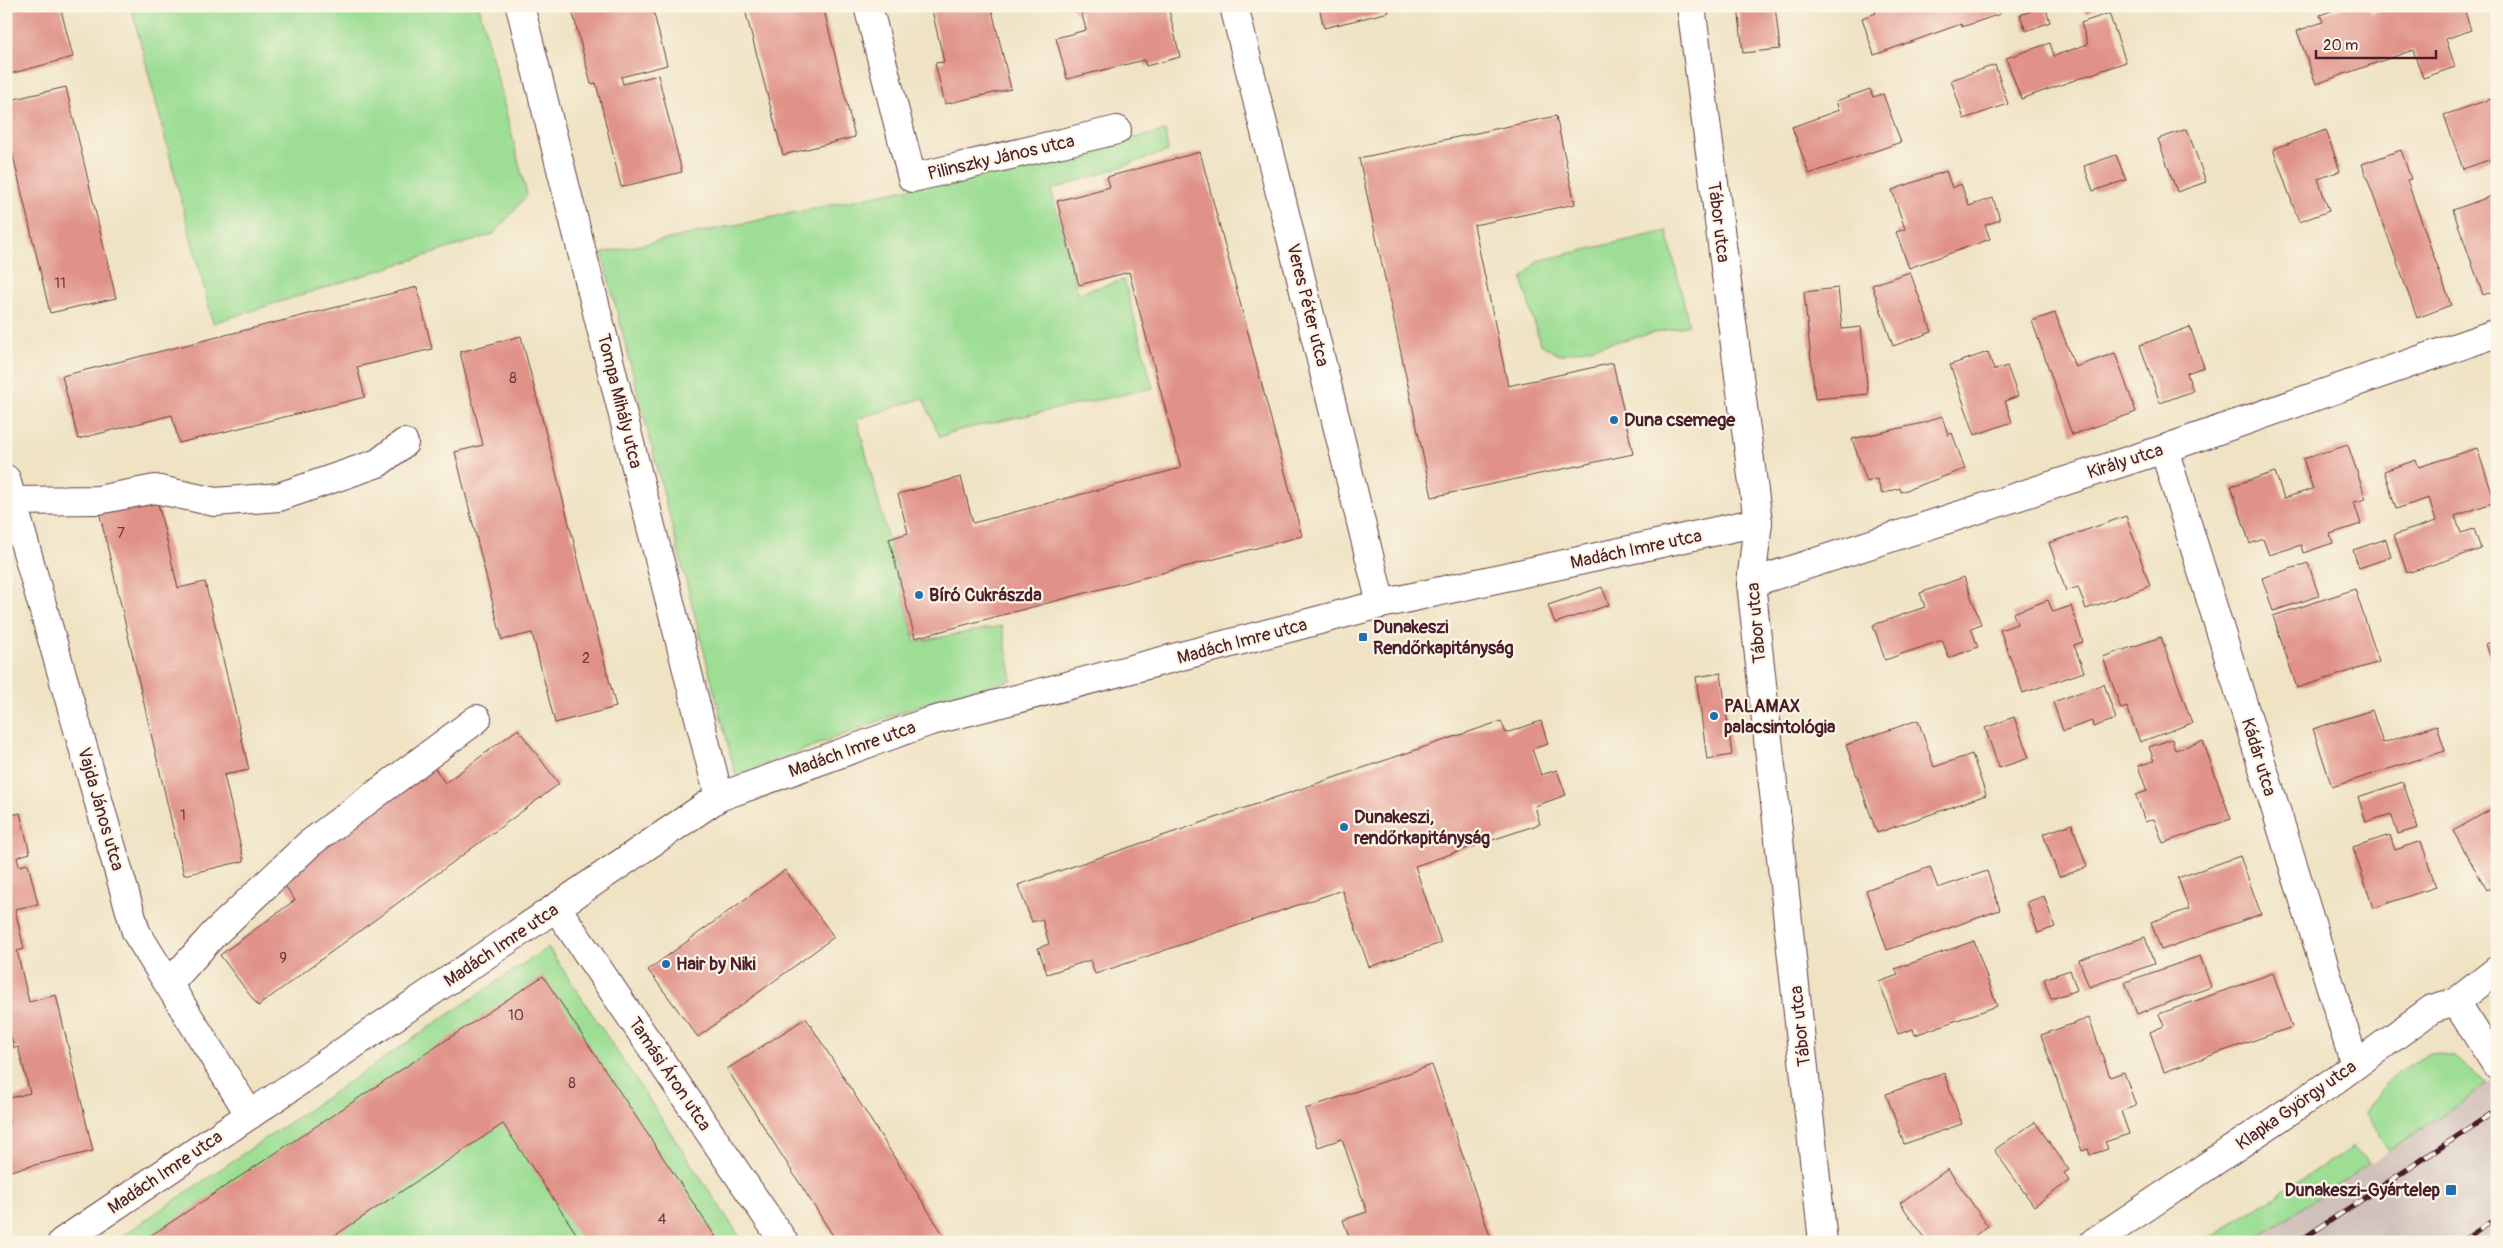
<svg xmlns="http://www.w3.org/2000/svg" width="2503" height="1248" viewBox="0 0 2503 1248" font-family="Pangolin,sans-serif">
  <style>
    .railway { fill: #cfc0ba }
    .green { fill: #9dde94; stroke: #747e60 }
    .building { fill: #e09288 }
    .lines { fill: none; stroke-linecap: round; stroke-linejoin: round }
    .minor-casing { stroke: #633c42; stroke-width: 30 }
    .minor { stroke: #fff; stroke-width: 28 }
    .rail-casing { stroke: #4a1f2b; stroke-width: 5.5 }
    .rail { stroke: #fcf5e5; stroke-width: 4; stroke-dasharray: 11; stroke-linecap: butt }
    .poi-dot { fill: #1f6fb2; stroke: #fcf5e5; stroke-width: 2 }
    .labels { text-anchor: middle; stroke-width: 4.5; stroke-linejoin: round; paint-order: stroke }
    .number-label { font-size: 15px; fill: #703c42 }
    .street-label { font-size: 18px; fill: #4a1f2b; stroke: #fcf5e5 }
    .poi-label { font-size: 18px; font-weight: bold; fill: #4a1f2b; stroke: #fcf5e5; text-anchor: start }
  </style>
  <rect width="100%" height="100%" fill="#fcf5e5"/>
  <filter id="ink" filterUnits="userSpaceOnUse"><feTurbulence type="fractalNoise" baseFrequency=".02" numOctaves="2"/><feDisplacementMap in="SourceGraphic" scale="10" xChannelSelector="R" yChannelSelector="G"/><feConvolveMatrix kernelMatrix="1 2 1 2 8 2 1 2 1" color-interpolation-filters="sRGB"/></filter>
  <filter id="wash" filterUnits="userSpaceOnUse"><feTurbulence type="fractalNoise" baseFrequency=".0096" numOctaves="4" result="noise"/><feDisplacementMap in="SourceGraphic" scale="20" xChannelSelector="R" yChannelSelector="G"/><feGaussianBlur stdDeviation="1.12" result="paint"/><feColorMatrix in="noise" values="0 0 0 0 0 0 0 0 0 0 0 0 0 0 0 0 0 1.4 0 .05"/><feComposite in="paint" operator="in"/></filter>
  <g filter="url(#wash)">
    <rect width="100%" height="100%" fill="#efe3c4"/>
    <!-- railway -->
    <polygon class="railway" points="2497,1077 2497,1242 2251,1242 2389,1151"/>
    <!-- green -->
    <g class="green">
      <polygon points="131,6 479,6 527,195 494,234 213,323"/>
      <polygon points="1165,131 1168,151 1051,190 1078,293 1124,280 1153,388 959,430 940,437 923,398 857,419 915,642 1002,626 1012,680 923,704 736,776 602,253 916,187"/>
      <polygon points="1667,231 1689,325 1559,355 1540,344 1522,279 1537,261"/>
      <polygon points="548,947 743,1242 113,1242"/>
      <polygon points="2430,1053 2455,1057 2487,1084 2389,1151 2364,1111 2396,1073"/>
      <polygon points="2353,1147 2369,1163 2251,1242 2202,1242"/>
    </g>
    <g id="blocks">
      <!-- building -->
      <g class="building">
        <polygon points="6,6 60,6 73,57 6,75"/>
        <polygon points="571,6 652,6 667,65 621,77 623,84 658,75 682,172 621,187 596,83 591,84"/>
        <polygon points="744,6 823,6 855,137 783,155"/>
        <polygon points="931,6 991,6 1011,89 945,104 935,63 944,62"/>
        <polygon points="1073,6 1168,6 1180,57 1146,66 1144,60 1067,79 1056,38 1086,30 1081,11 1075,13"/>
        <polygon points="1319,6 1387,6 1389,12 1324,28"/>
        <polygon points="1738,6 1775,6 1780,49 1743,53"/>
        <polygon points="1873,6 1900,8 2003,7 1999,8 2000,14 1962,27 1961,24 1874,55 1862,18 1876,13"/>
        <polygon points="2045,6 2050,22 2026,31 2020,15"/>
        <polygon points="2082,6 2096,6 2097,9 2085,14"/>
        <polygon points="2344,6 2368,6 2371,13 2390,6 2463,6 2471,30 2446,39 2455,67 2423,78 2413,50 2316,84 2297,31 2323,22 2320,15"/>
        <polygon points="2109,13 2126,62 2021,99 2006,58 2050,43 2054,56 2088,44 2081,23"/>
        <polygon points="1995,65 2008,104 1964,119 1951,80"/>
        <polygon points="66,87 116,298 50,313 6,126 6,101"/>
        <polygon points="1870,89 1873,97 1883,94 1901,142 1809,174 1792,127 1839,110 1836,101"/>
        <polygon points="2491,99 2497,113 2497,157 2463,169 2444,115"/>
        <polygon points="1556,116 1575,204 1474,225 1508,386 1613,363 1633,454 1432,497 1359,158"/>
        <polygon points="2187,129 2206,182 2177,192 2158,139"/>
        <polygon points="2326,130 2340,171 2318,179 2329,211 2299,222 2273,149"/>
        <polygon points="2401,150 2411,179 2407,180 2451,305 2417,318 2362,164"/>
        <polygon points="1200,152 1302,536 915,638 889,539 908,533 898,494 961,477 973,523 1181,468 1129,272 1079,285 1057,201 1110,187 1107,177"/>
        <polygon points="2116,155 2126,180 2093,191 2084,166"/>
        <polygon points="1946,171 1952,188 1961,184 1969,206 1993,198 2000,220 1985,225 1990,239 1909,268 1896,232 1905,229 1892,190"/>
        <polygon points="2497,194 2497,290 2483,295 2453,210"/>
        <polygon points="1910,272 1932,332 1893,346 1872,285"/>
        <polygon points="417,287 432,349 357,367 365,397 179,443 172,415 78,439 62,376"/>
        <polygon points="1838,288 1842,329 1861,327 1868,394 1815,399 1804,292"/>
        <polygon points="2055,313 2075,367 2115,353 2136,412 2072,435 2032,321"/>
        <polygon points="2190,327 2204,367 2187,373 2193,391 2160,403 2140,345"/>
        <polygon points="521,336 616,707 555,723 532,633 502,640 455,452 483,445 460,352"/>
        <polygon points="1988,352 1994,370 2007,366 2018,396 2005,401 2012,422 1975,435 1950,365"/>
        <polygon points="1942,416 1948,435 1952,433 1965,469 1901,492 1900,488 1882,494 1877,479 1867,482 1852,439 1923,423"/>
        <polygon points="2348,445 2366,499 2354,502 2361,524 2330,534 2333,543 2303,553 2301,545 2269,555 2263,539 2250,544 2231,486 2275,472 2284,498 2313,489 2303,459"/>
        <polygon points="2477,448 2495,502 2455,516 2461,533 2474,529 2481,549 2407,573 2394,535 2436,521 2429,498 2396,509 2384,471 2416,460 2419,467"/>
        <polygon points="157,499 178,588 205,582 249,770 224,775 244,861 184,875 99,511"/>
        <polygon points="2126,516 2150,586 2086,609 2078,587 2066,591 2049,543"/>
        <polygon points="2386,539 2391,557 2359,568 2353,550"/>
        <polygon points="2308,563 2319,596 2273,611 2262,578"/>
        <polygon points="1964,577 1981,624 1971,628 1978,647 1949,658 1942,640 1885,660 1873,625 1925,607 1920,593"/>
        <polygon points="1602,587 1609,605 1555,623 1548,605"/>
        <polygon points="2355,589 2379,662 2297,688 2273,616"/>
        <polygon points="2048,600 2053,612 2071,606 2083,642 2074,645 2084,672 2023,693 2000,630 2017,624 2013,613"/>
        <polygon points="2161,637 2192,723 2140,742 2127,707 2121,709 2103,657"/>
        <polygon points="2497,640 2497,670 2495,671 2486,644"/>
        <polygon points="1721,673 1732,755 1707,759 1696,677"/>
        <polygon points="2104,684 2116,719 2093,727 2092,721 2063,731 2053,702"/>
        <polygon points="2372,710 2383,743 2437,725 2445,751 2332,787 2313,729"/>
        <polygon points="2014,717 2029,758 1999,768 1985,728"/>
        <polygon points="1918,720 1934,767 1972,754 1986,795 1877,833 1846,745"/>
        <polygon points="1501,721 1506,733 1541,721 1548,744 1532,749 1541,775 1557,770 1566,795 1535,806 1540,824 1415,866 1441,943 1369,967 1342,890 1095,974 1090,960 1047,974 1038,948 1049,944 1042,919 1032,922 1018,885"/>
        <polygon points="518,729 559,784 258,1006 220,955 295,900 281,880 434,767 445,783"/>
        <polygon points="2172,739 2175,750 2203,741 2231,819 2163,843 2154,819 2145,822 2136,795 2147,791 2138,766 2154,761 2149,747"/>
        <polygon points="2403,782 2418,828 2398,834 2391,814 2366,822 2358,797"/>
        <polygon points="7,794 12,815 20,813 30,853 17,857 19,866 28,864 38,904 15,909 24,949 17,951 29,1002 56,995 93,1151 6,1172 6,1125 9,1124 6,1099 30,1093 18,1047 14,1048 6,1017"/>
        <polygon points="2497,806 2497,885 2487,890 2453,831"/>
        <polygon points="2072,824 2087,867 2059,877 2043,834"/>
        <polygon points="2390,835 2395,850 2421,841 2436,887 2373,908 2353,847"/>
        <polygon points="2240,856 2261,914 2161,950 2151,922 2189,909 2178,878"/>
        <polygon points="1930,867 1938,888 1987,871 2000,910 1887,950 1866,890"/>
        <polygon points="785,870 834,937 698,1037 648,970"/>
        <polygon points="2044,896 2055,927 2038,933 2027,902"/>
        <polygon points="2145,937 2154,964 2089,987 2079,960"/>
        <polygon points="1974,941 1997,1006 1915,1035 1913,1029 1898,1034 1879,982 1898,975 1895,969"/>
        <polygon points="2200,956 2211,987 2137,1014 2125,982"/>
        <polygon points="2070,970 2077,990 2051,999 2044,979"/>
        <polygon points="2273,973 2292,1027 2164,1072 2150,1032 2164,1026 2159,1014"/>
        <polygon points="543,976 719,1242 582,1242 503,1124 325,1242 141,1242"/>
        <polygon points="806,1018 948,1242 837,1242 727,1069"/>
        <polygon points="2089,1018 2110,1077 2124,1072 2136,1106 2121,1111 2129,1134 2105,1142 2108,1149 2090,1155 2088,1149 2082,1151 2041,1035"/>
        <polygon points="1432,1065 1491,1239 1483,1242 1351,1242 1343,1220 1367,1212 1342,1139 1318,1147 1305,1109"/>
        <polygon points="1944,1073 1962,1124 1904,1144 1886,1094"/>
        <polygon points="2035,1122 2069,1170 2064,1173 2069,1181 2034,1206 1994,1150"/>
        <polygon points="1948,1169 1988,1226 1966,1242 1928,1242 1900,1203"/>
      </g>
    </g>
  </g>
  <g filter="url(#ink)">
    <use href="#blocks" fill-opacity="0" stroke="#633c42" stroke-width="1"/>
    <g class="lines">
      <!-- minor casing -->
      <g class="minor-casing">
        <g id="minor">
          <polyline points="520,6 719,797"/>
          <polyline points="868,6 912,178 1117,130"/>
          <polyline points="1234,6 1381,604"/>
          <polyline points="1691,6 1758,522 1751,583 1823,1242"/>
          <polyline points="2164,449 2355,1065"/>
          <polyline points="6,479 136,932 250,1115"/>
          <polyline points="13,501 98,500 155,489 215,502 279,497 378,463 404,443"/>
          <polyline points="1751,583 2164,449 2497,333"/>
          <polyline points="556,907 784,1242"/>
          <polyline points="169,984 213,935 309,844 477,719"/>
          <polyline points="2456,1002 2497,1066"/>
          <polyline points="62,1242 719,797 928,722 1381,604 1758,522"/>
          <polyline points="2094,1242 2331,1083 2432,1009 2456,1002 2497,970"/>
        </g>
      </g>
      <!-- minor -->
      <use href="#minor" class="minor"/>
      <!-- rail casing -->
      <g class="rail-casing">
        <g id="rail">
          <polyline points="2298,1242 2497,1110"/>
          <polyline points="2461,1242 2497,1218"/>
        </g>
      </g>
      <!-- rail -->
      <use href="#rail" class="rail"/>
    </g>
  </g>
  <!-- markers -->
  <g class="poi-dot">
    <circle cx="1614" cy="420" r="5"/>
    <circle cx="919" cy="595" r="5"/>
    <rect x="1358" y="632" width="10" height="10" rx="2.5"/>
    <circle cx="1714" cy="716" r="5"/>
    <circle cx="1344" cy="827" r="5"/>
    <circle cx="666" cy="964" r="5"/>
    <rect x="2445" y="1184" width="12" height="12" rx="2.5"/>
  </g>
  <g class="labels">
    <!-- number labels -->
    <g class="number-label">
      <text x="60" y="288">11</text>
      <text x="513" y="383">8</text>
      <text x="121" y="538">7</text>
      <text x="586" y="663">2</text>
      <text x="183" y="820">1</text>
      <text x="283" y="963">9</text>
      <text x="516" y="1020">10</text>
      <text x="572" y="1088">8</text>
      <text x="662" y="1224">4</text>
    </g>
    <!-- street labels -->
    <g class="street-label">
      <text transform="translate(1001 157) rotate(-13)" y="6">Pilinszky János utca</text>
      <text transform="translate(1719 222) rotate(83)" y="6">Tábor utca</text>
      <text transform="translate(1308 305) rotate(76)" y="6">Veres Péter utca</text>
      <text transform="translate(620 401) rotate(76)" y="6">Tompa Mihály utca</text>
      <text transform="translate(2125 461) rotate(-18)" y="6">Király utca</text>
      <text transform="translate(1636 549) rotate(-12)" y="6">Madách Imre utca</text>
      <text transform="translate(1756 623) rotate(-95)" y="6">Tábor utca</text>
      <text transform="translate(1242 641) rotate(-15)" y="6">Madách Imre utca</text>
      <text transform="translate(852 749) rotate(-20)" y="6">Madách Imre utca</text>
      <text transform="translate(2259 757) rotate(73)" y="6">Kádár utca</text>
      <text transform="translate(101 809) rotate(74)" y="6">Vajda János utca</text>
      <text transform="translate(501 945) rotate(-34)" y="6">Madách Imre utca</text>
      <text transform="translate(1800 1026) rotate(-96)" y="6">Tábor utca</text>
      <text transform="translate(670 1074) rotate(56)" y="6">Tamási Áron utca</text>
      <text transform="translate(2296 1105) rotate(-35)" y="6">Klapka György utca</text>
      <text transform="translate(165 1172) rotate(-34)" y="6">Madách Imre utca</text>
    </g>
    <!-- poi labels -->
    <g class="poi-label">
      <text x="1624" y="426">Duna csemege</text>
      <text x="929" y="601">Bíró Cukrászda</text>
      <text x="1373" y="633">Dunakeszi<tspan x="1373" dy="21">Rendőrkapitányság</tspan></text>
      <text x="1724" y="712">PALAMAX<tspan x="1724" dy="21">palacsintológia</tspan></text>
      <text x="1354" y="823">Dunakeszi,<tspan x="1354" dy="21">rendőrkapitányság</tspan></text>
      <text x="676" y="970">Hair by Niki</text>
      <text x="2440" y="1196" text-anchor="end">Dunakeszi-Gyártelep</text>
    </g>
  </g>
  <!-- margin -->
  <rect width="2503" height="1248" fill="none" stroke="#fcf5e5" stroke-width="25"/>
  <!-- scale -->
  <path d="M2316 50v8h120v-8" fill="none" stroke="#4a1f2b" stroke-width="2.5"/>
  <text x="2323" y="50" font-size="15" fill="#4a1f2b" stroke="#fcf5e5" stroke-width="4" paint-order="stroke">20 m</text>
</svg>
